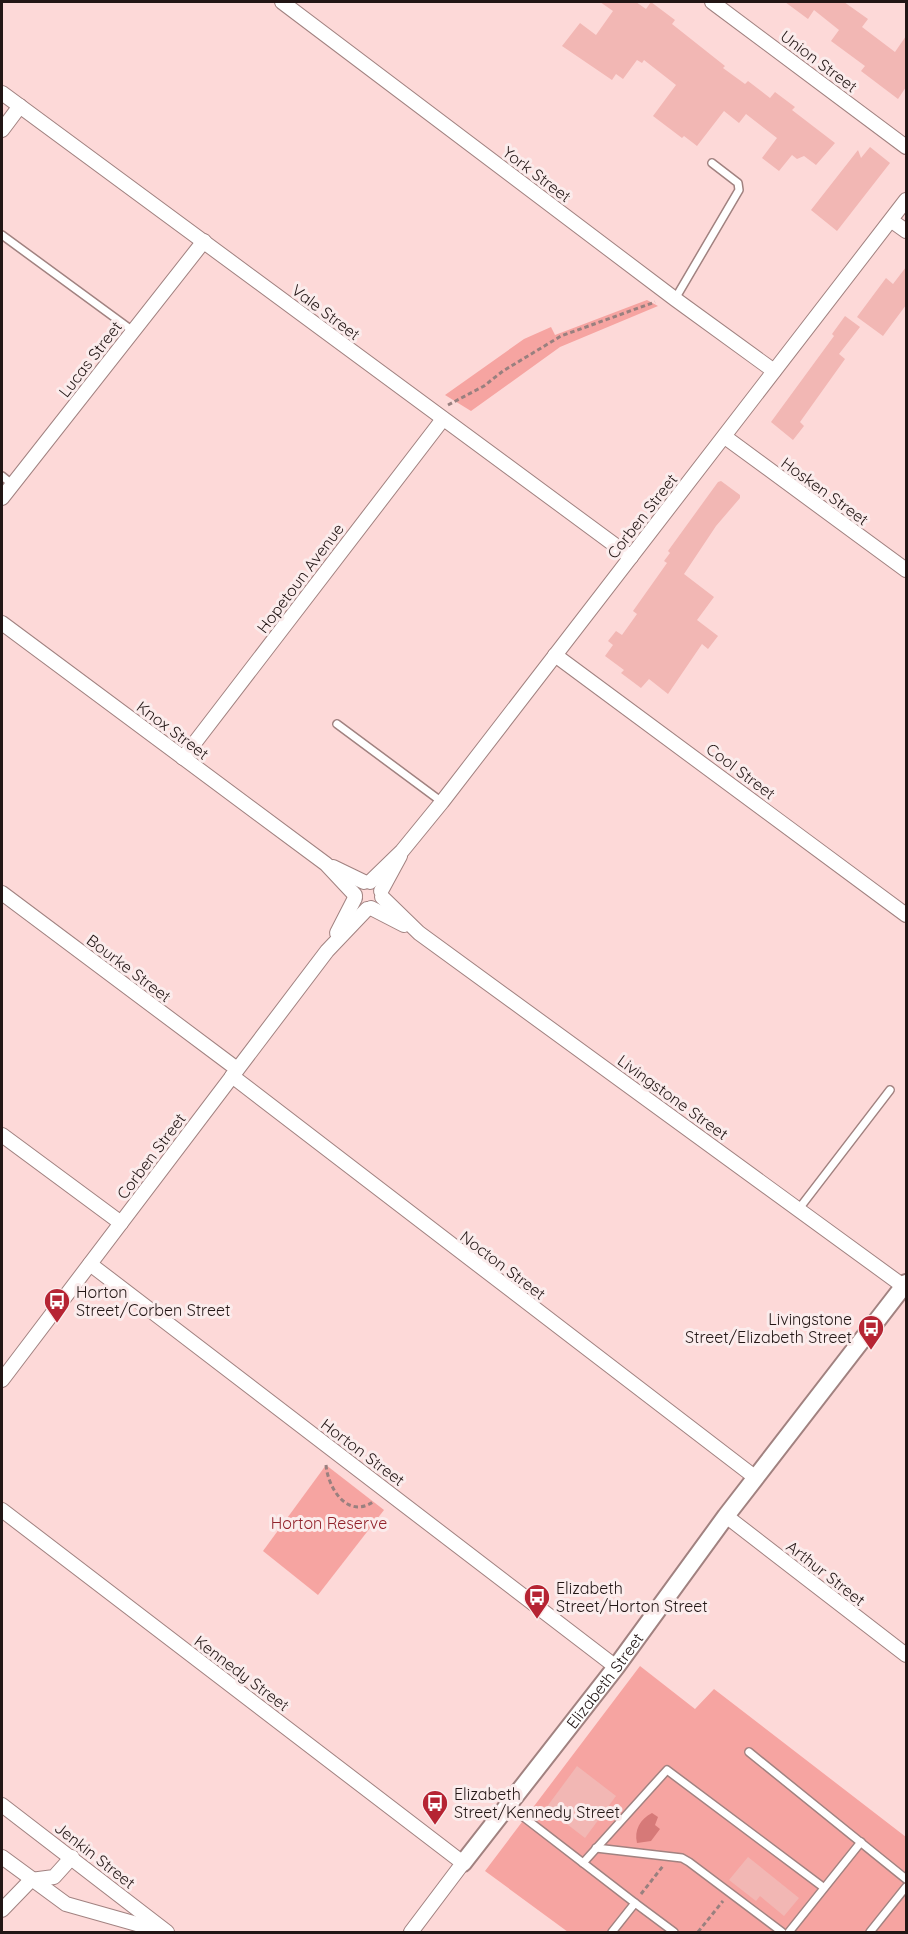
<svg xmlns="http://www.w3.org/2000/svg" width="908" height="1934" viewBox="0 0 908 1934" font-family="Quicksand,sans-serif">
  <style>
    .green { fill: #f6a4a1 }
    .water { fill: #d67978 }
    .building { fill: #f2b7b4 }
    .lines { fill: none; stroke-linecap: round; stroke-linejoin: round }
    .service-casing { stroke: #a18280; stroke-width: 10 }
    .minor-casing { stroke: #a18280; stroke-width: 16 }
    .tertiary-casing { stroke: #a18280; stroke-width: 20 }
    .path { stroke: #99807f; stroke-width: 3; stroke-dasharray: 4.5 3; stroke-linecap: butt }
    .service { stroke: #fff; stroke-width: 7 }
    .minor { stroke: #fff; stroke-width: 14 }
    .tertiary { stroke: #fff; stroke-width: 16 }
    .labels { text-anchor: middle; stroke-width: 6; stroke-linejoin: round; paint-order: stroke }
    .street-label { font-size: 16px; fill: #221615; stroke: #fbecec }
    .poi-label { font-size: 16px; fill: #221615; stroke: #fbecec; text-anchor: start }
    .park-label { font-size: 16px; fill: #91222b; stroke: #fbecec }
  </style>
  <rect width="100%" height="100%" fill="#fdd9d8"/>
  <!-- green -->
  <g class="green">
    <polygon points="647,300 658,306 560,347 471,411 445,395 524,339 551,327 555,335"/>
    <polygon points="326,1465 384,1510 318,1595 263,1551"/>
    <polygon points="640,1666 695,1709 714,1689 906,1837 906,1932 568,1932 485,1871"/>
  </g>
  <!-- water -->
  <path class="water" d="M 652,1813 L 658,1817 L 655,1825 L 660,1829 L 651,1841 L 637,1843 C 634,1830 640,1819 652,1813 Z"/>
  <!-- building -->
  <g class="building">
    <polygon points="600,2 636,2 646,9 651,2 675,20 672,24 725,66 723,68 745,84 748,81 770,98 775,92 795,107 792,110 835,143 816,165 804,156 797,159 792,155 779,171 762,158 777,138 746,114 739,123 724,111 697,146 684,136 682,138 653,116 676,85 644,60 642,63 637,60 623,79 616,74 612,80 562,46 580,23 596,35 613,11"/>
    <polygon points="785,2 844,2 868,19 862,27 895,52 906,36 906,87 898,99 861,71 865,66 831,41 839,30 814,10 808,19"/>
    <polygon points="870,147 890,163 837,231 811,210 858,150 861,158"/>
    <polygon points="906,267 906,305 883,336 857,317 886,278 893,284"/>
    <polygon points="845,316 860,327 839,354 845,359 800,422 804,426 793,440 771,422 834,336 832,334"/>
    <polygon points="721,481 740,495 740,498 716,526 684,574 714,597 697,620 718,636 708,649 702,644 668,694 649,679 641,688 621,673 624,670 605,656 613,645 608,641 616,631 622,635 637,614 633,611 667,563 664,561 670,553 668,551 718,482"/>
    <polygon points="577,1766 616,1796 585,1838 546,1808"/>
    <polygon points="748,1857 799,1898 784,1916 760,1896 756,1901 729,1880"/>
  </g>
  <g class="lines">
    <!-- service casing -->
    <g class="service-casing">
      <g id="service">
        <polyline points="2,235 133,331"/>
        <polyline points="675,299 739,190 738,183 712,163"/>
        <polyline points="2,476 12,484"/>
        <polyline points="337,724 442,802"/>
        <polyline points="798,1210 890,1090"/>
        <polyline points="749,1752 906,1879"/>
        <polyline points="508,1805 635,1903"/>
        <polyline points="596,1848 682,1858 689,1862 782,1932"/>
        <polyline points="583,1863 667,1770 823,1887"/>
        <polyline points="612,1932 635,1903 674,1932"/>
        <polyline points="789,1932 861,1842"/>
        <polyline points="870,1932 906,1887"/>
      </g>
    </g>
    <!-- minor casing -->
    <g class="minor-casing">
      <g id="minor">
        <polyline points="282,2 675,299 774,371"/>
        <polyline points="712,2 906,147"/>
        <polyline points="2,93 631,557"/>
        <polyline points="2,130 20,106"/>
        <polyline points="892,221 906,231"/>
        <polyline points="725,437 906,570"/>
        <polyline points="2,498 204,241"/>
        <polyline points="2,623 326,864 355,895"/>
        <polyline points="555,655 906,915"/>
        <polyline points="183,758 443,419"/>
        <polyline points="333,867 364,882"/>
        <polyline points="370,882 402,851 442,802 906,200"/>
        <polyline points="381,891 400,856"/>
        <polyline points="2,893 237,1069"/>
        <polyline points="382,897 419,933 906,1288"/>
        <polyline points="371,908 404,925"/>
        <polyline points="337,933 355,898"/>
        <polyline points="232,1076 756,1478"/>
        <polyline points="2,1135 121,1223"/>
        <polyline points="90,1264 616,1667"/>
        <polyline points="2,1380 327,951 367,909"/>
        <polyline points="2,1510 463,1863 411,1932"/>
        <polyline points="726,1516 906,1655"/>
        <polyline points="2,1805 167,1932"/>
        <polyline points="2,1857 66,1904 158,1930"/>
        <polyline points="2,1910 31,1880 54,1877 72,1857"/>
      </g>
    </g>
    <!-- tertiary casing -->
    <g class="tertiary-casing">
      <g id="tertiary">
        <path id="s1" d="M 463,1863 L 616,1667 L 726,1516 L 906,1283"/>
      </g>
    </g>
    <!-- path -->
    <g class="path">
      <polyline points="448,405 484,386 503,371 561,336 655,302"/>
      <path d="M 326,1465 C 328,1488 347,1519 373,1502"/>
      <polyline points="641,1894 663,1866"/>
      <polyline points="698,1932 723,1901"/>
    </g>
    <!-- service -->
    <use href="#service" class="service"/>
    <!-- minor -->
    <use href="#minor" class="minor"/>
    <!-- tertiary -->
    <use href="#tertiary" class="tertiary"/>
  </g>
  <!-- icons -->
  <defs>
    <g id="bus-pin" transform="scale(1.35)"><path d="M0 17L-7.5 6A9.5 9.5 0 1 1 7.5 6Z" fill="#b62433" stroke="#fbecec"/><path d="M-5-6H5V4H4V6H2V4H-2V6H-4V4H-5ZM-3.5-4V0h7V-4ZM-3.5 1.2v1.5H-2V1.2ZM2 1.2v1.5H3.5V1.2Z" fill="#fff"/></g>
  </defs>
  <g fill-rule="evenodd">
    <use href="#bus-pin" x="57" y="1301"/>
    <use href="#bus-pin" x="871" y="1328"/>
    <use href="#bus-pin" x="537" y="1597"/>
    <use href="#bus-pin" x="435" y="1803"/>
  </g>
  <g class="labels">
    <!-- street labels -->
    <g class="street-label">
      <text transform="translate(819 61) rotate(37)" y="6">Union Street</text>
      <text transform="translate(537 174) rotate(37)" y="6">York Street</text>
      <text transform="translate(326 312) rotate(37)" y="6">Vale Street</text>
      <text transform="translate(90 359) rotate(-52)" y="6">Lucas Street</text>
      <text transform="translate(825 491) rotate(36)" y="6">Hosken Street</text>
      <text transform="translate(642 516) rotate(-52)" y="6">Corben Street</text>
      <text transform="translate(300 578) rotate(-53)" y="6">Hopetoun Avenue</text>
      <text transform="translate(173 730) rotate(37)" y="6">Knox Street</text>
      <text transform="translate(741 771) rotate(37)" y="6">Cool Street</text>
      <text transform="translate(129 968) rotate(37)" y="6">Bourke Street</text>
      <text transform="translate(673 1097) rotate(36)" y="6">Livingstone Street</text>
      <text transform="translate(151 1156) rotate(-53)" y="6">Corben Street</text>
      <text transform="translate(503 1265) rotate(37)" y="6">Nocton Street</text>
      <text transform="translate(363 1452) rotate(37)" y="6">Horton Street</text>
      <text transform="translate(826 1573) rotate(38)" y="6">Arthur Street</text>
      <text transform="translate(242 1673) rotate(37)" y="6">Kennedy Street</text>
      <text dy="6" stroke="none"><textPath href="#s1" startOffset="231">Elizabeth Street</textPath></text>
      <text transform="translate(95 1855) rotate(38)" y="6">Jenkin Street</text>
    </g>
    <!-- poi labels -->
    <g class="poi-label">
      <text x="76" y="1298">Horton<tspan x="76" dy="18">Street/Corben Street</tspan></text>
      <text x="852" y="1325" text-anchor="end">Livingstone<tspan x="852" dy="18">Street/Elizabeth Street</tspan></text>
      <text x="556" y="1594">Elizabeth<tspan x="556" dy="18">Street/Horton Street</tspan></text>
      <text x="454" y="1800">Elizabeth<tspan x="454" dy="18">Street/Kennedy Street</tspan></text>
    </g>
    <!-- park labels -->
    <g class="park-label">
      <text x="329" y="1529">Horton Reserve</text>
    </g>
  </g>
  <!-- border -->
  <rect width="908" height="1934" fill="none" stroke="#221615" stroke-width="6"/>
</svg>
